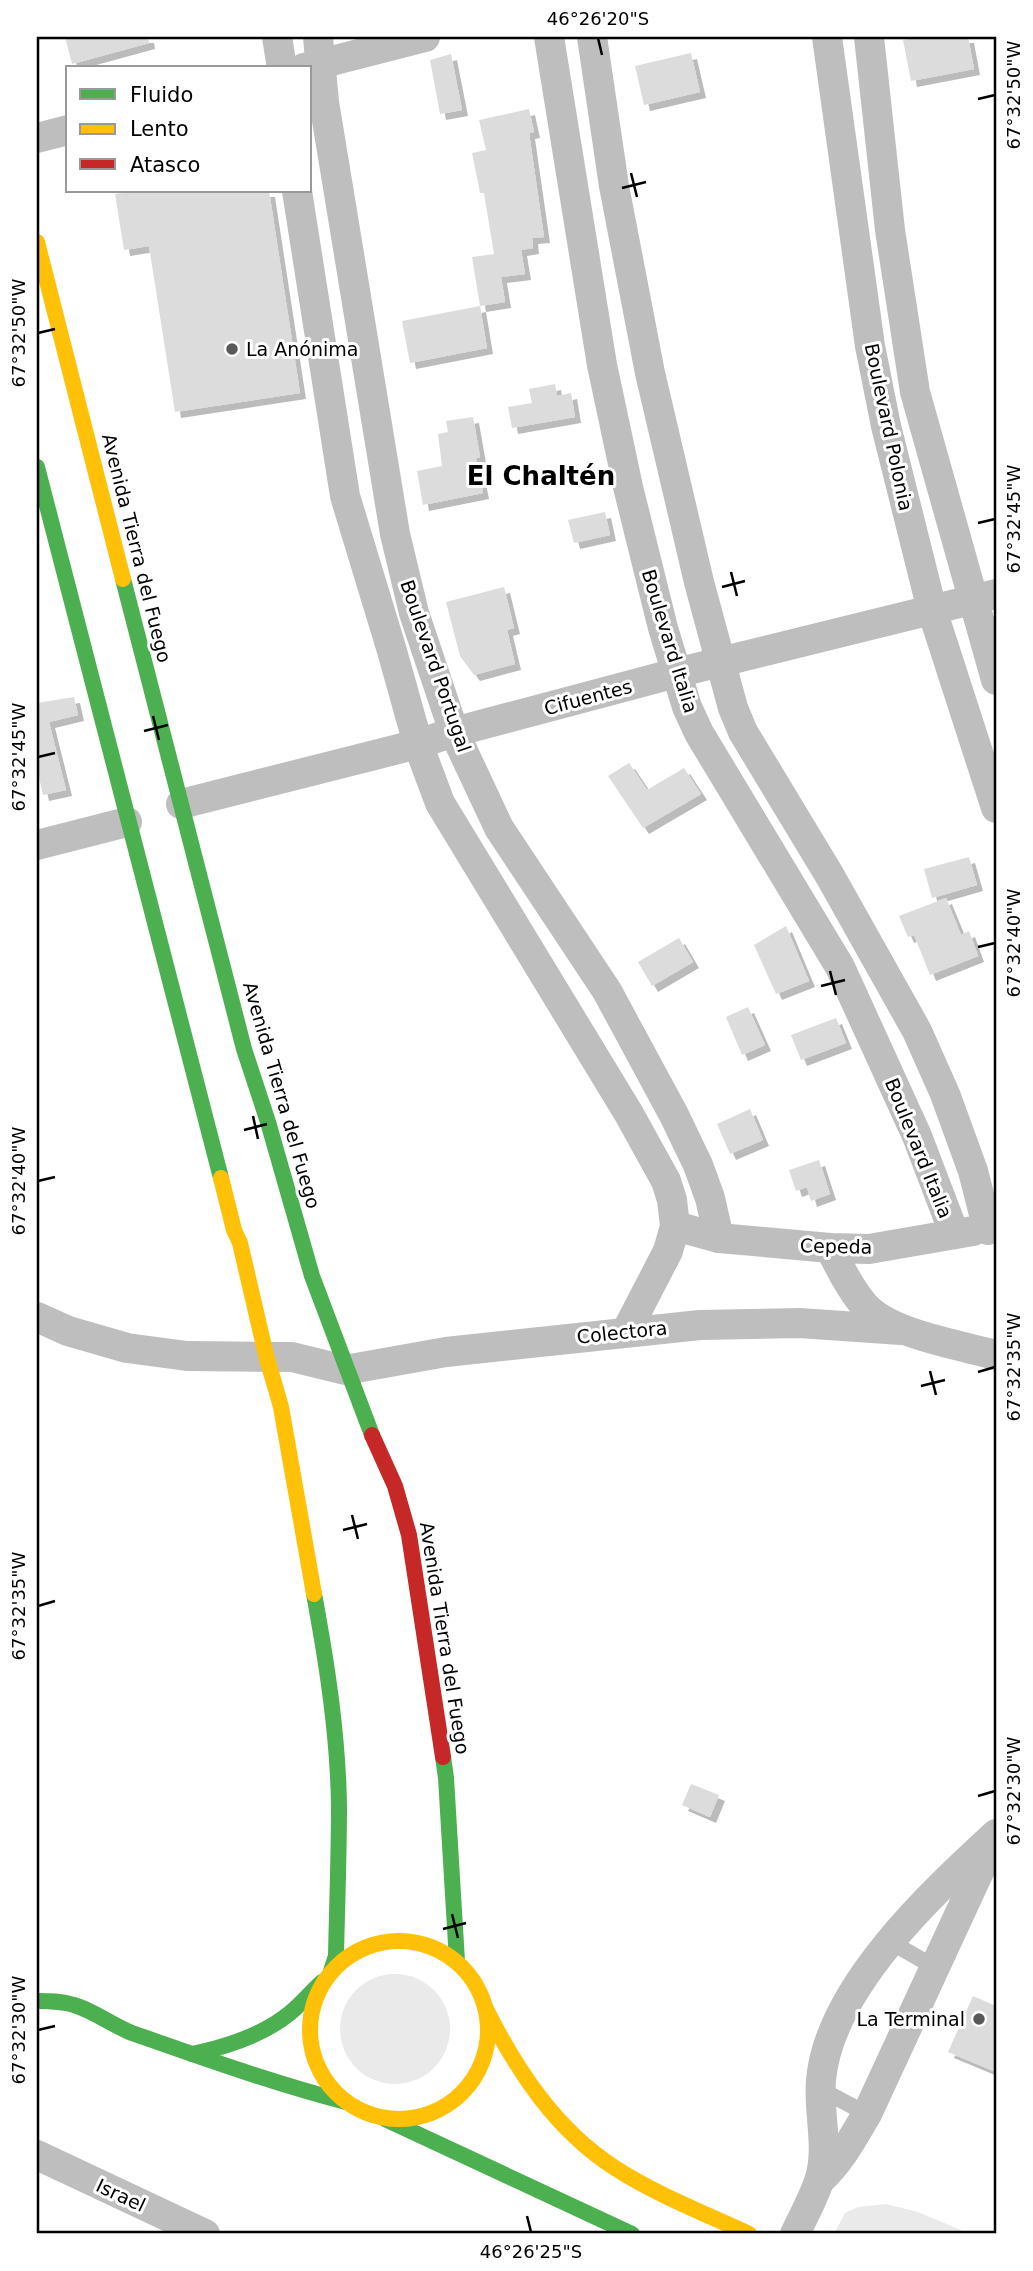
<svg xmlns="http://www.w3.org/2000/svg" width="1033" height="2271" viewBox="0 0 1033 2271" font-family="'DejaVu Sans',sans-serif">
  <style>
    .green { fill: #eaeaea }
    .building { fill: #dcdcdc; filter: url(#shadow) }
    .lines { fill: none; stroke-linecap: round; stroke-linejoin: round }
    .lane { stroke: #bebebe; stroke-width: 16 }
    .street { stroke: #bebebe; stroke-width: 30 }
    .fast { stroke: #4caf50; stroke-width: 16 }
    .slow { stroke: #ffc107; stroke-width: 16 }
    .jam { stroke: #c62828; stroke-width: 16 }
    .ticks { fill: none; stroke: #000; stroke-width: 2.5 }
    .poi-dot { fill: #595959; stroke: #fff; stroke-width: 2.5 }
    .labels { text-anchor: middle; stroke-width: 6; stroke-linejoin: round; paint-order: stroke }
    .poi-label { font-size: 19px; fill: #000; stroke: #fff; text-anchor: start }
    .street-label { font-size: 19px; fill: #000; stroke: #fff }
    .district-label { font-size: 26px; font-weight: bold; fill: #000; stroke: #fff }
    .neatline { fill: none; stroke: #000; stroke-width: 2.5 }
    .ticks-label { font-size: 18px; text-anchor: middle; fill: #000 }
  </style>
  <defs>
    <filter id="shadow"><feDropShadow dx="6" dy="6" stdDeviation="0" flood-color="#0004"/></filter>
  </defs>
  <rect width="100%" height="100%" fill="#fff"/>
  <!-- green -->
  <g class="green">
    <circle cx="395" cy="2029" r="55"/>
    <polygon points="886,2204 918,2212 970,2234 834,2234 845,2213 858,2207"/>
  </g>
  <!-- building -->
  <g class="building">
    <polygon points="65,37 148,37 149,43 72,64"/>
    <polygon points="922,37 968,37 974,69 911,81 903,40"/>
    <polygon points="691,53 700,92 644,105 635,66"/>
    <polygon points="451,54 462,110 440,114 430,60"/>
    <polygon points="529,109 534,132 529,133 544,237 532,238 533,248 521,250 525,274 501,277 505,302 480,306 472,257 494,254 484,193 480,193 472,153 486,150 479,120"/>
    <polygon points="138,191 269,191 300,393 175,412 149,246 124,250 115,194"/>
    <polygon points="480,306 487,348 410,363 402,321"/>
    <polygon points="555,384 557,396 571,393 575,417 512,428 508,407 532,403 529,389"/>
    <polygon points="473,417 480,457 476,458 483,493 423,505 417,471 442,466 438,434 448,432 446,421"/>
    <polygon points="605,512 610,535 574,543 568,520"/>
    <polygon points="504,587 514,628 507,630 515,664 474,675 460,656 446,602"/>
    <polygon points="74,697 78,715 49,722 66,790 43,795 37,769 37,703"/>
    <polygon points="629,763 647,790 684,768 701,794 643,828 608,776"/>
    <polygon points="969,857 977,885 932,898 924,869"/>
    <polygon points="946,898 961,935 969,931 978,956 930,975 914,935 908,937 899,916"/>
    <polygon points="786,926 809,981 776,994 754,945"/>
    <polygon points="679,938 693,962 652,986 638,962"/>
    <polygon points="748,1007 765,1045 742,1055 726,1017"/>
    <polygon points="836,1018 846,1043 801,1060 791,1035"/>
    <polygon points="750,1109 763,1140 730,1154 717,1124"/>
    <polygon points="819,1160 830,1194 811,1201 807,1187 796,1191 789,1170"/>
    <polygon points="691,1784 719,1795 710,1817 682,1805"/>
    <polygon points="973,1996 996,2006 996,2072 948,2052"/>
  </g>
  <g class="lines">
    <!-- lane -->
    <g class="lane">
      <polyline points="891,1942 934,1967"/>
      <polyline points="822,2090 867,2114"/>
    </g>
    <!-- street -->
    <g class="street">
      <polyline points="277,37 282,68"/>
      <polyline points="318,37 324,102 395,534 414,613 454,732 499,828 607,991 674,1115 698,1165 710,1198 719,1238"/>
      <polyline points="549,37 602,365 628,487 663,628 687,707 699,733 840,967 917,1136 954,1233"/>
      <polyline points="592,37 614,186 650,373 699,582 733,708 743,732 830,876 917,1031 945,1094 973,1171 988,1230"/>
      <polyline points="827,37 870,346 886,426 932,610 996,808"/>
      <polyline points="869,37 890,230 915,392 996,680"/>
      <polyline points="304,68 425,37"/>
      <polyline points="37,138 68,130"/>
      <polyline points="297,191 345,496 392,651 418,744 440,803 629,1114 666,1181 672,1200 675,1226 668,1251 626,1332"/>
      <polyline points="181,804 418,744 454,732 676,673 996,594"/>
      <polyline points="37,845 127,822"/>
      <polyline points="675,1226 719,1238 830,1248 869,1249 973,1231"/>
      <path d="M 830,1248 C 840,1268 850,1288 864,1305 C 889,1334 959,1345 996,1355"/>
      <polyline points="37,1317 68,1331 127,1348 187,1356 292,1357 345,1370 446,1352 700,1325 799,1323 901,1330"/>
      <polyline points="37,2155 205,2234"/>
      <path d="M 820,2180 C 841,2161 853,2137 867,2114 L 990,1848"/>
      <path d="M 795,2234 C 803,2217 813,2199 819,2181 C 830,2149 818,2113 821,2080 C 829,1988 932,1893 996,1834"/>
    </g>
    <!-- fast -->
    <g class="fast">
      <polyline points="37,467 221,1178"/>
      <polyline points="123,579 244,1049 268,1122 312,1276 372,1435"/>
      <path d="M 314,1594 C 327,1664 338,1735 339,1806 C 339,1856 337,1906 336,1956 L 331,1971"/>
      <polyline points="443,1757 446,1778 457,1961"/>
      <path d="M 37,2001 C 50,2001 62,2001 74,2005 C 94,2011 112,2025 132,2033 C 203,2058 273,2083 346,2102"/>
      <path d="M 192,2054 C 226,2047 262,2036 290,2013 C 301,2004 311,1992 322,1982"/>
      <polyline points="385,2119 632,2234"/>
    </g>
    <!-- slow -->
    <g class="slow">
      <polyline points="37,242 123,579"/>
      <polyline points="221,1178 234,1230 240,1243 266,1355 281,1407 314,1594"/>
      <circle cx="399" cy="2030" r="89"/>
      <path d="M 486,2009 C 517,2071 556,2130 615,2168 C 657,2195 704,2213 749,2234"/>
    </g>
    <!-- jam -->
    <polyline class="jam" points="372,1435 395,1486 409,1535 443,1757"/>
  </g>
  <!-- ticks -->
  <path class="ticks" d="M 598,38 L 602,55M 978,99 L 995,95M 631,173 L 637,197M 622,188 L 646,182M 38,333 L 55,329M 978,523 L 995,519M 731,572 L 737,596M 722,587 L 745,581M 153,716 L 159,740M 144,731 L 168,725M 38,757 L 55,753M 978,947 L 995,943M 830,971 L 836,995M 821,986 L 845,980M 253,1116 L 258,1139M 244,1130 L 267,1124M 38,1181 L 55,1177M 930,1371 L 936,1395M 978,1372 L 995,1367M 921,1386 L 945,1380M 352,1515 L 358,1539M 343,1530 L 367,1524M 38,1606 L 55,1601M 978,1796 L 995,1791M 452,1914 L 458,1938M 443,1929 L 466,1923M 38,2030 L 55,2026M 527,2216 L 531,2232"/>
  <!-- markers -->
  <g class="poi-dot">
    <circle cx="232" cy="349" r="7"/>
    <circle cx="979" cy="2019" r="7"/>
  </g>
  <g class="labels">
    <!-- poi labels -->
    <g class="poi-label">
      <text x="246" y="356">La Anónima</text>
      <text x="965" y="2026" text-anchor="end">La Terminal</text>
    </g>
    <!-- street labels -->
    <g class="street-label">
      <text transform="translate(889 427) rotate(78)" y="7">Boulevard Polonia</text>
      <text transform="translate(137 548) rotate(76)" y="7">Avenida Tierra del Fuego</text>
      <text transform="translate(670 641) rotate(73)" y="7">Boulevard Italia</text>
      <text transform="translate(436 666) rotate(71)" y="7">Boulevard Portugal</text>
      <text transform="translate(588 697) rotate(-15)" y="7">Cifuentes</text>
      <text transform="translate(282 1095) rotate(74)" y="7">Avenida Tierra del Fuego</text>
      <text transform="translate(919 1148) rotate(68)" y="7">Boulevard Italia</text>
      <text transform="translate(836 1246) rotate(1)" y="7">Cepeda</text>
      <text transform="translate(622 1332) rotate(-6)" y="7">Colectora</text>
      <text transform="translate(445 1638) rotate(81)" y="7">Avenida Tierra del Fuego</text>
      <text transform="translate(121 2195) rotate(25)" y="7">Israel</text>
    </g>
    <!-- district labels -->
    <g class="district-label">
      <text x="541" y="485">El Chaltén</text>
    </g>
  </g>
  <!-- border -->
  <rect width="1033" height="2271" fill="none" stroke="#ffffff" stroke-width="77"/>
  <!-- legend -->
  <rect x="66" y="66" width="245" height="126" fill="#ffffff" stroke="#999999" stroke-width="2"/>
  <rect x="80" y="89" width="35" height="10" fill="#4caf50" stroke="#999999" stroke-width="2"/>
  <text x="130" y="102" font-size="21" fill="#000000">Fluido</text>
  <rect x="80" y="124" width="35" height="10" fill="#ffc107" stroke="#999999" stroke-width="2"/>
  <text x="130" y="136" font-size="21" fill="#000000">Lento</text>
  <rect x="80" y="159" width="35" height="10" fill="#c62828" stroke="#999999" stroke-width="2"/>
  <text x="130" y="172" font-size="21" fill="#000000">Atasco</text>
  <rect x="38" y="38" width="957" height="2194" class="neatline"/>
  <g class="ticks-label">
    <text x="598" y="25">46°26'20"S</text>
    <text transform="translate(1014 95) rotate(-90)" y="6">67°32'50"W</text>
    <text transform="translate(19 333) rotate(-90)" y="6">67°32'50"W</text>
    <text transform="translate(1014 519) rotate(-90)" y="6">67°32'45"W</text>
    <text transform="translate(19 757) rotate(-90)" y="6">67°32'45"W</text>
    <text transform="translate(1014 943) rotate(-90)" y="6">67°32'40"W</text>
    <text transform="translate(19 1181) rotate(-90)" y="6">67°32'40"W</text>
    <text transform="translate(1014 1367) rotate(-90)" y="6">67°32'35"W</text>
    <text transform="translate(19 1606) rotate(-90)" y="6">67°32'35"W</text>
    <text transform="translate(1014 1791) rotate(-90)" y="6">67°32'30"W</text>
    <text transform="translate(19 2030) rotate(-90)" y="6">67°32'30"W</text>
    <text x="531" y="2258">46°26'25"S</text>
  </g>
</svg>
